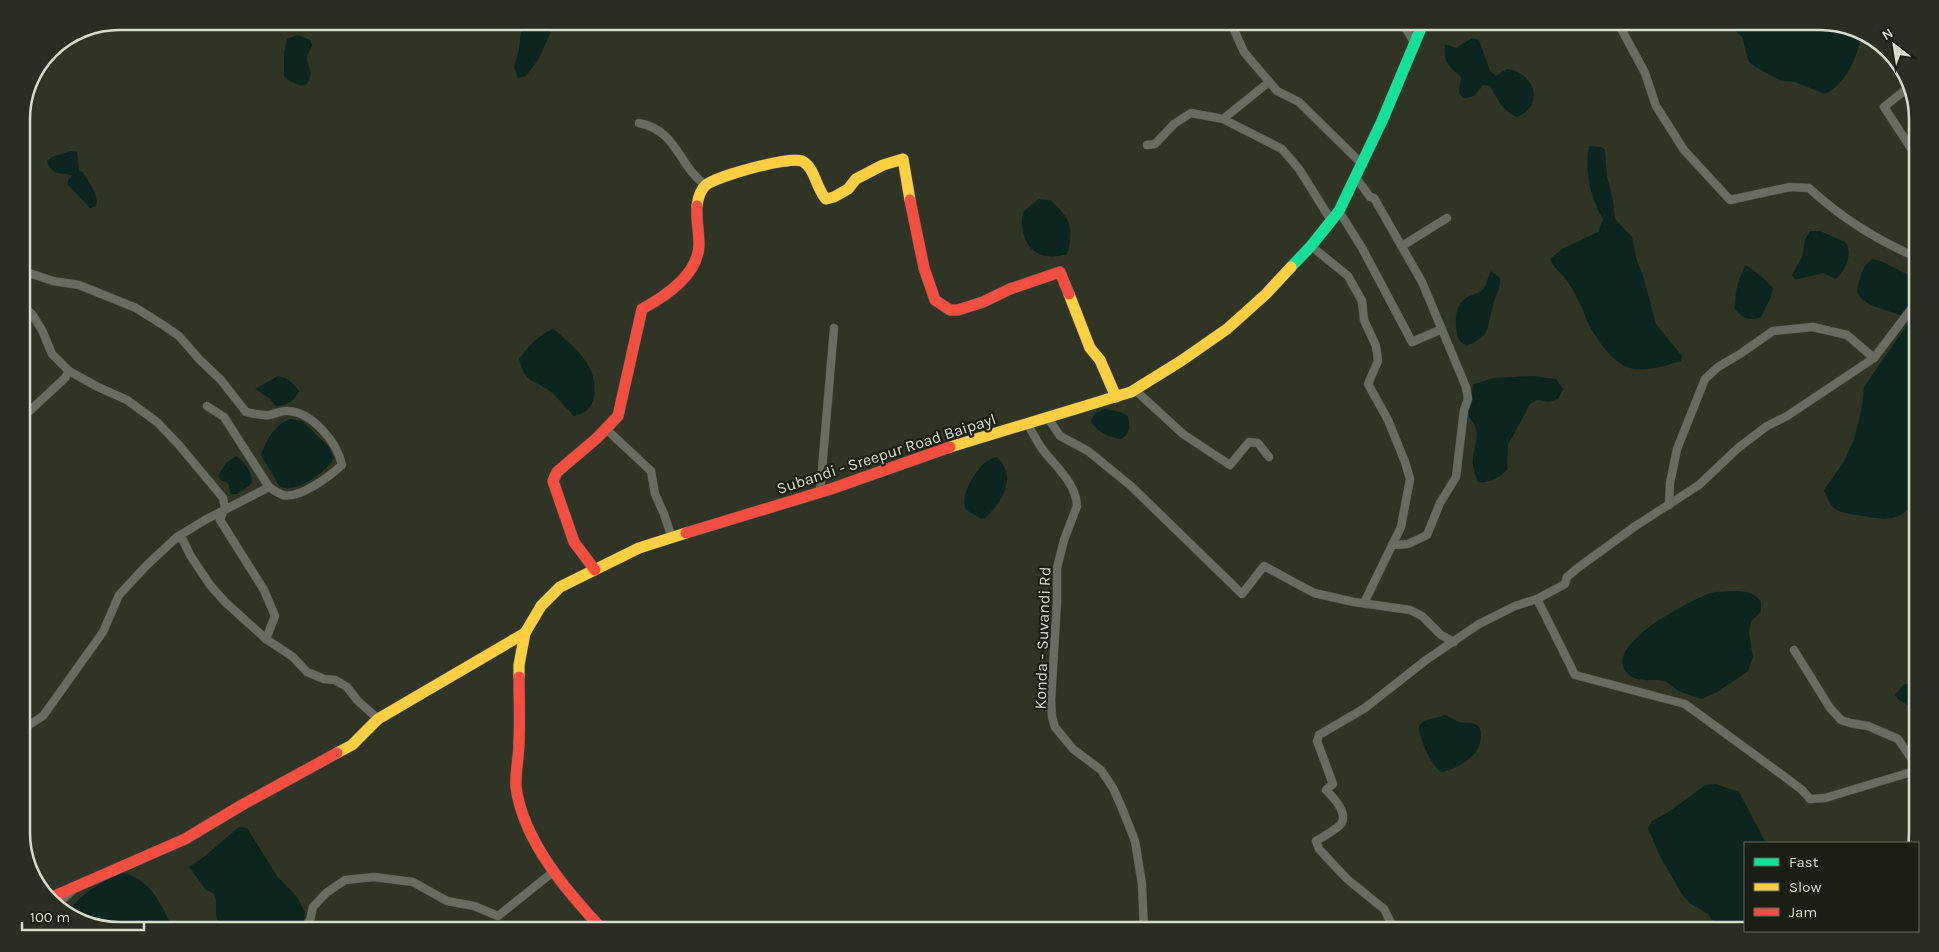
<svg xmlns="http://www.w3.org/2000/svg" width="1939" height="952" viewBox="0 0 1939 952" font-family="Karla,sans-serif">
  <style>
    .water { fill: #0c251e }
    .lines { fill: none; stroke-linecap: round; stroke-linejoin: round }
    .street-casing { stroke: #4d5144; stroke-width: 9 }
    .fast-casing { stroke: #4d5144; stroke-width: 12 }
    .slow-casing { stroke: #4d5144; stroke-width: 12 }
    .jam-casing { stroke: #4d5144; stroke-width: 12 }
    .street { stroke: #696d61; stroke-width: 8 }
    .fast { stroke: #16e098; stroke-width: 11 }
    .slow { stroke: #ffcf43; stroke-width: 11 }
    .jam { stroke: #f24e42; stroke-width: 11 }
    .labels { text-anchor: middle; stroke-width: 4.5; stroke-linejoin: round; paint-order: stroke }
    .street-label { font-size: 16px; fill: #d7ddcd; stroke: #1b1f13 }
    .rim { fill: none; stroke: #d7ddcd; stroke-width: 2.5 }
  </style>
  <rect width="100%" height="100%" fill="#2f3425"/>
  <!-- water -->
  <g class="water">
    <polygon points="522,21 555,21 555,23 538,60 526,76 518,78 514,67 519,50"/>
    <path d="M 1725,21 L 1820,21 L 1857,30 L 1861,38 C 1855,62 1847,82 1825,94 L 1795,82 L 1780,80 L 1757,68 L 1749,62 L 1745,50 L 1743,38 Z"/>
    <path d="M 298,35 L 310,40 L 312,45 C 305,63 306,55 311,73 C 310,76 310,82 306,84 C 300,88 288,81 284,76 L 284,53 L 287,39 Z"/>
    <path d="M 1472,38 L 1479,40 L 1490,71 L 1496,76 L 1507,69 C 1534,72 1546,105 1517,117 C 1503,112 1497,98 1490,86 L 1483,85 C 1477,93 1473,99 1463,98 L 1459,93 L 1461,77 C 1448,65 1443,63 1445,44 L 1456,48 Z"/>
    <path d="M 1589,146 L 1601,147 L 1605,150 L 1607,176 L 1613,201 L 1615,219 L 1632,237 L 1636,258 L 1643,276 L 1656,324 L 1682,356 L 1681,361 C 1667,365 1650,371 1635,369 C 1615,367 1598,341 1589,325 C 1585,317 1583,308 1578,300 C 1574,292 1570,284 1564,277 C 1558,270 1553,267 1550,259 L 1562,249 L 1598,232 L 1603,219 C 1591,199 1584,170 1589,146 Z"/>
    <path d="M 71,151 L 77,152 L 79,171 L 83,172 C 88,182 100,196 96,206 L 90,208 L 68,185 L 68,181 L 72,175 C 61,173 51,175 47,161 L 52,157 Z"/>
    <path d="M 1039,199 L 1050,200 C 1070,218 1075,227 1067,254 C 1035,264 1018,243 1023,212 Z"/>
    <path d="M 1810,231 L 1820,231 L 1845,242 C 1854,252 1845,271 1836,279 L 1823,273 L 1795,280 L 1792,275 L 1802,257 L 1805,240 Z"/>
    <path d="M 1873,259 L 1883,262 L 1918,280 L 1918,292 L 1902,316 C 1891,311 1859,305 1857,291 C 1857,287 1859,282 1860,279 C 1862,270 1865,263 1873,259 Z"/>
    <path d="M 1745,265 C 1751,267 1770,283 1773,289 L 1770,299 L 1761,317 C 1748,321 1743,319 1734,308 L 1737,285 Z"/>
    <path d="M 1491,271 L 1500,278 C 1501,288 1495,296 1493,305 C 1486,328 1493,335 1466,346 C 1458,341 1457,336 1456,326 C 1455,313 1457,303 1469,296 C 1474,294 1480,293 1483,289 C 1488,284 1487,277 1491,271 Z"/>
    <path d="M 1918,309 L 1918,436 C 1910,459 1925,494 1906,511 C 1892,523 1875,518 1858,515 C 1836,512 1832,511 1824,490 L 1843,463 L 1854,440 L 1862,407 L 1864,387 Z"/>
    <path d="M 553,329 C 574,346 599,366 594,396 C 592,408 586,413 574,416 C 566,408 559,399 551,392 C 533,378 526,385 519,359 C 529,346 538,335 553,329 Z"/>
    <path d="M 278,376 C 288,378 293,383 299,391 C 295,401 286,406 276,406 L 269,398 L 255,389 Z"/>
    <path d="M 1533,376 L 1556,379 L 1563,389 L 1558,399 L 1549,402 L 1538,400 L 1530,404 L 1508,445 L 1507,470 C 1499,478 1489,483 1478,482 C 1475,474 1472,467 1473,459 C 1474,441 1483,433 1469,417 L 1469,408 L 1474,384 L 1494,378 Z"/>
    <path d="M 1105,409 L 1121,412 L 1128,416 C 1130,426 1131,433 1121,439 C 1108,437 1099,433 1091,422 C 1093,413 1098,412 1105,409 Z"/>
    <path d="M 290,419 L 302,421 L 329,447 L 334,458 C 325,473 298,493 280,487 L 261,455 C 267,439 273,426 290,419 Z"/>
    <path d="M 236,456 C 245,462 252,472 252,483 L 238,494 L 231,494 L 228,483 L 221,480 L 218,476 L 226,463 Z"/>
    <path d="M 997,457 C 1018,478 1002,502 985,518 L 982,519 L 966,510 C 959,497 975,470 986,462 C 990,459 993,458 997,457 Z"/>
    <path d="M 1731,591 C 1743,591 1752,591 1761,601 L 1761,611 L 1751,622 L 1749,634 L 1753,657 L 1748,671 L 1719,691 L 1702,699 C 1694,696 1685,694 1677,690 C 1673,687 1669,682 1664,681 C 1652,678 1638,684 1628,674 C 1600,646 1688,602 1708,594 C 1715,591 1723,592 1731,591 Z"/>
    <path d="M 1911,683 C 1915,696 1918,697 1918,712 L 1898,699 L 1895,695 L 1903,685 Z"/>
    <path d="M 1445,715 C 1451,717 1454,720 1459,722 C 1465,724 1472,721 1478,726 C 1481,729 1481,732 1481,736 C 1481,756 1459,768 1442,772 C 1432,769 1418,735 1419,726 L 1424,721 Z"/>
    <polygon points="1716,784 1739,792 1766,843 1745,843 1745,931 1721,931 1708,914 1691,904 1683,896 1660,856 1648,828 1652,821 1667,813 1705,785"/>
    <polygon points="239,827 247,828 277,876 297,897 305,912 304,922 290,931 222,931 216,916 216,900 213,893 206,890 189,867 205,856"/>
    <path d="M 122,873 C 150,877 163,907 174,931 L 119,931 L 76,921 L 67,913 C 78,896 104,879 122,873 Z"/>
  </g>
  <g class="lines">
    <!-- street casing -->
    <g class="street-casing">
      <g id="street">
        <polyline points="1230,21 1244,52 1277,91 1299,102 1363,165"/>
        <polyline points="1401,21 1414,42"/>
        <path d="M 1617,21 L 1645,73 L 1656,106 L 1684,150 L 1730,200 L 1790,187 L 1809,188 C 1840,217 1879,241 1918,258"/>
        <polyline points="1909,87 1884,107 1918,159"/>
        <polyline points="1223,119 1282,149 1299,169 1331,220"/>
        <path d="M 639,123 C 669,129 675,150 691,171 C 695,176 700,181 705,185"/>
        <polyline points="1147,145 1155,144 1174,124 1191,113 1223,119 1269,82"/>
        <polyline points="1355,176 1370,197 1374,198 1422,282 1466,387 1468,399 1464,410 1456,477 1440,503 1427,535 1408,544 1392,545"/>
        <polyline points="1339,211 1362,248 1412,342 1442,329"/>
        <polyline points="1311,246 1348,276 1362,301 1364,320 1376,346 1378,361 1368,384 1388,420 1405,462 1410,479 1401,527 1364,603"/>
        <polyline points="1402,246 1447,218"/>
        <path d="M 21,267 L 29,273 L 53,281 L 79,285 L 136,308 L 163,325 L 179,336 L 199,359 L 221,380 L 246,412 C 254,414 262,416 269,415 C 276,414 282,410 288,411 C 312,412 337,442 342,465 C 330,476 300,499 283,495 C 278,493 273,490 269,487 L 205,520 L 177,537"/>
        <polyline points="21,305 32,314 42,330 52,354 69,371 98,387 127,400 157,422 179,445 223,498 225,507 220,520 264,590 275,616 266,639"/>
        <polyline points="1135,390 1183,434 1230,465 1249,442 1258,443 1269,457"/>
        <polyline points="207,406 224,417 269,487"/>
        <polyline points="1048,418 1060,436 1088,451 1131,486 1242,594 1264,566 1314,593 1354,602 1410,610 1422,616 1441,635 1454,642"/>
        <polyline points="21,419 65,378 69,371"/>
        <path d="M 1027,423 C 1032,432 1037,442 1043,450 C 1056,467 1076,483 1077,506 L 1064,540 L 1057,568 L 1057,602 L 1051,700 L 1052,717 L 1055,727 L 1073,749 L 1101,770 L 1113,788 L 1122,808 L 1135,841 L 1142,884 L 1144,931"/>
        <polyline points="606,429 651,471 655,494 664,514 672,538"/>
        <polyline points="820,493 834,328"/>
        <polyline points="1669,505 1670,483 1677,449 1705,379 1718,367 1740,354 1773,331 1813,327 1847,335 1874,358 1918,300"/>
        <polyline points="1537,599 1575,675 1685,704 1785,777 1802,790 1810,799 1825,798 1918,770"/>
        <polyline points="1794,650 1830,708 1841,720 1850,723 1868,726 1898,739 1918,768"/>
        <polyline points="21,730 43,716 103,632 119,595 147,565 177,537 183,540 190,555 210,585 225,602 266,639 293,657 307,672 324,679 335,680 347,687 357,700 378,719"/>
        <polyline points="57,904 72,891"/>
        <polyline points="302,931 310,920 313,907 326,893 345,880 374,877 413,882 447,901 474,906 498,916 553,872"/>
        <path d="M 1395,931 L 1384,909 L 1347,879 L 1319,849 L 1316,841 C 1324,836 1334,831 1340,825 C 1350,815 1333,797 1326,790 L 1333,784 L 1317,741 L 1319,735 L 1365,708 L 1426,660 L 1479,624 L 1515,606 L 1537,599 L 1565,584 L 1567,577 L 1579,567 L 1634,527 L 1699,485 L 1738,448 L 1767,426 L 1787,416 L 1874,358"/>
        <polyline points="1612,931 1623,926 1632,931"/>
      </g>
    </g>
    <!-- fast casing -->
    <g class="fast-casing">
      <polyline id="fast" points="1291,267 1311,246 1339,211 1382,121 1424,21"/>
    </g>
    <!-- slow casing -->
    <g class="slow-casing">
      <g id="slow">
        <path d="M 697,206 C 698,198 700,190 706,185 C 717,176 789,156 802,161 C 815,167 816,189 826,199 L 834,197 L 848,189 L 856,179 L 883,165 L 903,159 L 910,200"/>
        <polyline points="1069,294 1090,348 1100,360 1116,397"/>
        <polyline points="950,447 1131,392 1181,361 1227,329 1266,294 1291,267"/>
        <polyline points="519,677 519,665 525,633 541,606 560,587 639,548 686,533"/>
        <polyline points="337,753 352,745 378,719 525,633"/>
      </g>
    </g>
    <!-- jam casing -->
    <g class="jam-casing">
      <g id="jam">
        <polyline points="910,200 924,268 935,300 950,310 958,310 983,302 1010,289 1060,272 1069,294"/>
        <polyline points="686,533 831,489 950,447"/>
        <path d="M 595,570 L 574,542 L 553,481 L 557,472 L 597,438 L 618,416 L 642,309 C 666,296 698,275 699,245 C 699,232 696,219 697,206"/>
        <path d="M 519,677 C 519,699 520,720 519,742 C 519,757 515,773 516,787 C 523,841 568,893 604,931"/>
        <polyline points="50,898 185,839 242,805 337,753"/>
      </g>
    </g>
    <!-- street -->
    <use href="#street" class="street"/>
    <!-- fast -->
    <use href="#fast" class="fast"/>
    <!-- slow -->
    <use href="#slow" class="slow"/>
    <!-- jam -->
    <use href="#jam" class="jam"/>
  </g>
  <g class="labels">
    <!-- street labels -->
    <g class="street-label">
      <text transform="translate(886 453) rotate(-18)" y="6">Subandi - Sreepur Road Baipayl</text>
      <text transform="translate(1042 638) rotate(-88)" y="6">Konda - Suvandi Rd</text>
    </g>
  </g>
  <!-- crop -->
  <path d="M0 0H1939V952H0ZM119 30H1820A89 89 0 0 1 1909 119V833A89 89 0 0 1 1820 922H119A89 89 0 0 1 30 833V119A89 89 0 0 1 119 30Z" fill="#2a2e22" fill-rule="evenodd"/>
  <path class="rim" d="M119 30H1820A89 89 0 0 1 1909 119V833A89 89 0 0 1 1820 922H119A89 89 0 0 1 30 833V119A89 89 0 0 1 119 30Z"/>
  <!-- legend -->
  <rect x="1744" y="842" width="175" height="90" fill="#1b1f13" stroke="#666b5d"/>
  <rect x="1754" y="858" width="25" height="8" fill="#16e098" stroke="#666b5d"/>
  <text x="1789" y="867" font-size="15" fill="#d7ddcd">Fast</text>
  <rect x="1754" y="883" width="25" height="8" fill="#ffcf43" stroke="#666b5d"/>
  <text x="1789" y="892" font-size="15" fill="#d7ddcd">Slow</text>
  <rect x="1754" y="908" width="25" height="8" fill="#f24e42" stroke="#666b5d"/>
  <text x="1789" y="917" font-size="15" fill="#d7ddcd">Jam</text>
  <!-- north arrow -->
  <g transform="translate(1894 45) rotate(329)" stroke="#1b1f13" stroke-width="4" paint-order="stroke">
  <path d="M0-4L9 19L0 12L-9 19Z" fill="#d7ddcd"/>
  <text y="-8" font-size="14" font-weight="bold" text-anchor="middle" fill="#d7ddcd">N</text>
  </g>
  <!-- scale -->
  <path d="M22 922v8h122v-8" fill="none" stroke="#d7ddcd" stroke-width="2.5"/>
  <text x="30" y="922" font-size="15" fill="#d7ddcd" stroke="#1b1f13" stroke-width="4" paint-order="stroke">100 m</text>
</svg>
